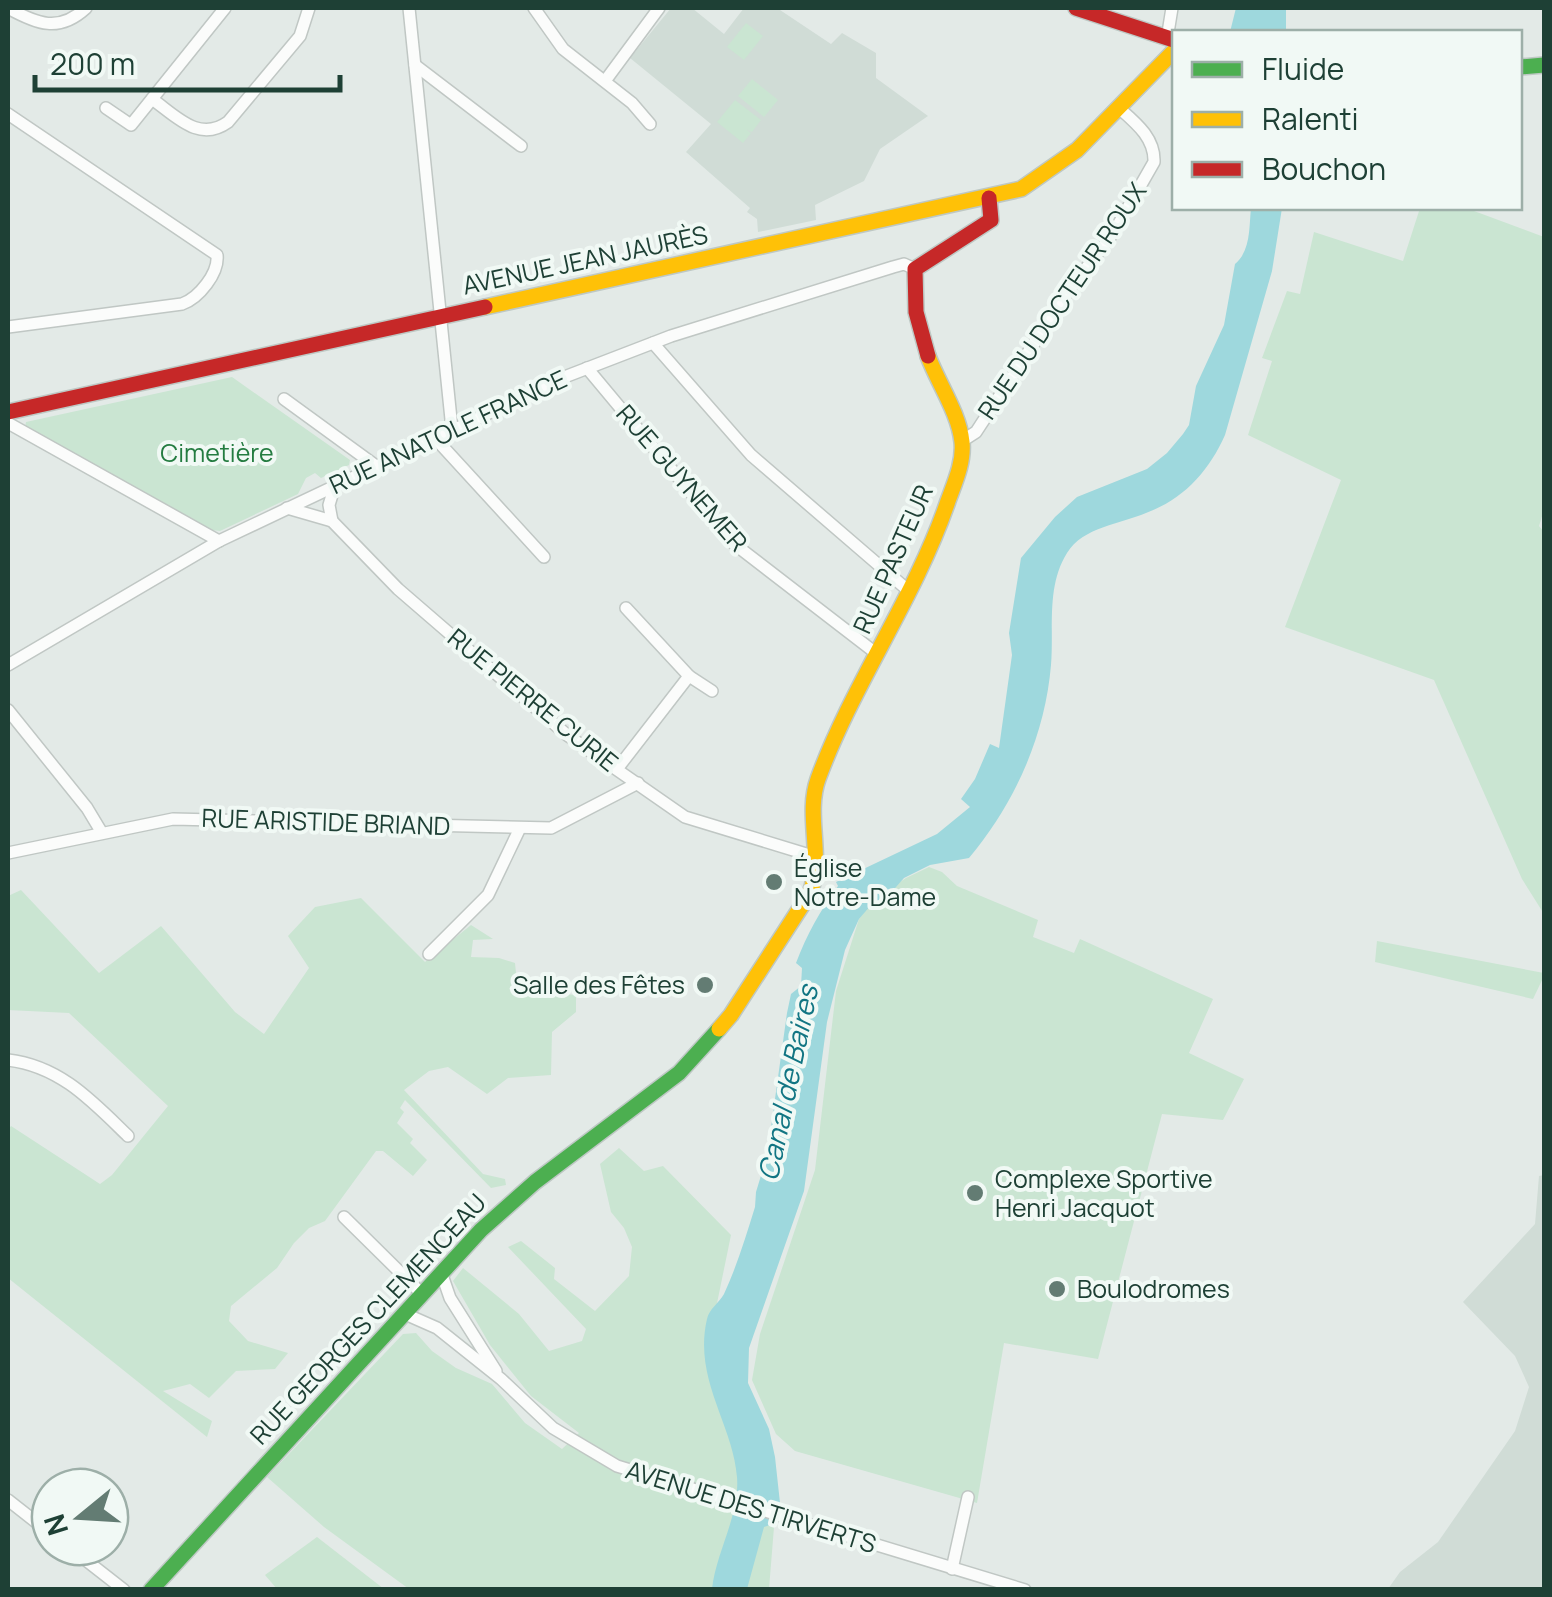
<svg xmlns="http://www.w3.org/2000/svg" width="1552" height="1597" viewBox="0 0 1552 1597" font-family="Manrope,sans-serif">
  <style>
    .built { fill: #d0dcd6 }
    .green { fill: #cae5d2 }
    .water { fill: #9ed8dd }
    .lines { fill: none; stroke-linecap: round; stroke-linejoin: round }
    .street-casing { stroke: #c0c7c4; stroke-width: 14 }
    .fast-casing { stroke: #bec8c4; stroke-width: 18 }
    .slow-casing { stroke: #bec8c4; stroke-width: 18 }
    .jam-casing { stroke: #bec8c4; stroke-width: 18 }
    .street { stroke: #fbfcfb; stroke-width: 11 }
    .fast { stroke: #4caf50; stroke-width: 15 }
    .slow { stroke: #ffc107; stroke-width: 15 }
    .jam { stroke: #c62828; stroke-width: 15 }
    .poi-dot { fill: #637c73; stroke: #f1f9f5; stroke-width: 4 }
    .labels { text-anchor: middle; stroke-width: 8; stroke-linejoin: round; paint-order: stroke }
    .street-label { font-size: 25px; fill: #1e4035; stroke: #f1f9f5 }
    .park-label { font-size: 25px; fill: #247c41; stroke: #f1f9f5 }
    .poi-label { font-size: 25px; fill: #1e4035; stroke: #f1f9f5; text-anchor: start }
    .water-label { font-size: 28px; font-style: italic; fill: #117583; stroke: #f1f9f5 }
  </style>
  <rect width="100%" height="100%" fill="#e3eae7"/>
  <!-- built -->
  <g class="built">
    <polygon points="671,8 692,8 724,34 744,8 777,8 831,44 842,33 876,53 876,78 928,116 880,149 864,181 815,205 816,220 758,232 757,219 747,212 750,208 686,152 711,124 630,58"/>
    <polygon points="1544,1175 1544,1589 1388,1589 1400,1572 1438,1542 1515,1431 1529,1387 1515,1356 1463,1302 1535,1224 1539,1176"/>
  </g>
  <!-- green -->
  <g class="green">
    <polygon points="746,23 763,36 744,60 727,47"/>
    <polygon points="752,79 778,100 764,117 738,96"/>
    <polygon points="735,100 761,120 752,132 746,129 751,133 743,143 717,122"/>
    <polygon points="1420,208 1466,208 1544,237 1544,510 1539,526 1544,532 1544,914 1522,879 1434,680 1285,627 1341,480 1248,435 1272,361 1262,358 1287,291 1300,294 1314,232 1403,261"/>
    <polygon points="232,377 350,460 349,465 321,478 315,473 306,478 298,494 220,531 212,530 25,427 26,422"/>
    <polygon points="929,867 942,872 957,886 1038,920 1033,937 1074,953 1080,939 1213,999 1189,1053 1244,1079 1223,1120 1162,1114 1098,1359 1004,1343 977,1503 795,1451 776,1434 752,1380 760,1334 815,1170 836,991 859,919 873,900 906,878"/>
    <polygon points="21,890 99,973 161,926 235,1012 264,1034 309,968 288,936 315,907 361,898 425,962 471,925 493,939 473,940 471,957 499,958 515,963 517,983 509,989 576,995 576,1012 552,1032 551,1075 508,1078 487,1094 448,1067 429,1071 404,1090 483,1174 505,1179 506,1185 491,1188 405,1100 400,1108 404,1112 397,1123 413,1139 410,1143 427,1160 413,1176 383,1151 376,1151 325,1221 309,1228 294,1243 277,1268 231,1306 229,1321 248,1341 288,1353 275,1369 236,1371 209,1398 190,1384 163,1391 212,1421 207,1437 8,1278 8,1130 11,1126 100,1184 112,1175 168,1106 69,1013 8,1010 8,896"/>
    <polygon points="1377,941 1544,973 1544,976 1533,999 1375,962"/>
    <polygon points="619,1148 644,1171 663,1166 731,1235 707,1352 774,1527 769,1589 409,1589 324,1527 267,1477 403,1334 416,1333 432,1351 456,1368 492,1384 525,1423 562,1449 579,1433 531,1396 490,1345 453,1281 463,1268 519,1314 549,1351 582,1341 586,1329 508,1247 521,1241 555,1268 554,1279 595,1311 629,1276 632,1247 624,1228 611,1212 600,1164"/>
    <polygon points="317,1537 384,1589 277,1589 265,1575"/>
  </g>
  <!-- water -->
  <g class="water">
    <polygon points="1236,8 1286,8 1286,32 1230,32"/>
    <path d="M 1251,208 L 1282,208 L 1272,271 L 1225,435 C 1209,471 1184,499 1146,513 C 1120,524 1083,527 1067,553 C 1046,586 1054,629 1051,665 C 1045,736 1015,803 969,858 L 930,865 L 904,878 L 888,896 L 871,905 L 859,919 L 845,950 L 827,1022 L 804,1191 L 749,1348 L 748,1383 L 769,1429 L 775,1457 L 780,1503 L 773,1524 L 764,1527 L 747,1589 L 712,1589 C 716,1552 740,1515 737,1477 C 733,1424 693,1379 707,1319 C 709,1309 719,1303 724,1294 C 737,1266 746,1236 755,1207 L 756,1192 L 767,1156 L 787,1013 L 791,994 L 801,986 L 802,968 L 796,963 C 807,934 820,911 838,886 L 836,882 L 937,834 L 970,807 L 961,799 L 975,779 L 990,744 L 999,748 L 1012,655 L 1009,633 L 1021,558 L 1055,517 L 1077,497 L 1147,469 L 1167,453 L 1183,434 L 1189,425 L 1196,386 L 1224,325 L 1235,264 C 1251,251 1249,226 1251,208 Z"/>
  </g>
  <g class="lines">
    <!-- street casing -->
    <g class="street-casing">
      <g id="street">
        <path d="M 8,8 C 37,24 59,33 86,8"/>
        <polyline points="409,8 452,429"/>
        <polyline points="534,8 563,49 632,103 650,124"/>
        <polyline points="1167,39 1172,8"/>
        <polyline points="415,65 521,146"/>
        <polyline points="605,81 659,8"/>
        <path d="M 152,99 C 176,116 199,143 228,122 L 300,36 L 309,8"/>
        <polyline points="106,108 131,125 225,8"/>
        <path d="M 8,114 L 217,255 C 219,273 199,298 182,304 L 8,327"/>
        <polyline points="653,343 751,455 910,592"/>
        <polyline points="587,368 733,543 877,654"/>
        <polyline points="284,399 376,466"/>
        <polyline points="8,423 219,541"/>
        <polyline points="434,437 544,557"/>
        <path d="M 962,441 L 976,432 L 1067,293 L 1114,232 L 1154,162 C 1155,138 1136,123 1119,108"/>
        <polyline points="287,508 332,521 398,589 567,735 685,817 816,857"/>
        <polyline points="332,521 329,505 335,485"/>
        <polyline points="8,665 219,541 567,376 671,336 893,267 904,264 915,269"/>
        <polyline points="689,676 712,691"/>
        <polyline points="8,710 87,808 102,833"/>
        <polyline points="617,769 689,676 626,608"/>
        <polyline points="8,853 173,819 551,828 638,783"/>
        <polyline points="429,954 488,895 520,828"/>
        <path d="M 8,1060 C 60,1066 92,1101 128,1136"/>
        <polyline points="344,1217 421,1293"/>
        <polyline points="441,1272 450,1298 496,1371"/>
        <polyline points="403,1313 437,1328 501,1379 553,1428 617,1466 1025,1590"/>
        <polyline points="8,1500 50,1533"/>
        <polyline points="69,1547 124,1590"/>
        <polyline points="952,1569 968,1497"/>
      </g>
    </g>
    <!-- fast casing -->
    <g class="fast-casing">
      <g id="fast">
        <polyline points="1520,67 1544,65"/>
        <polyline points="151,1590 481,1230 535,1182 679,1073 719,1029"/>
      </g>
    </g>
    <!-- slow casing -->
    <g class="slow-casing">
      <g id="slow">
        <polyline points="485,307 1021,189 1077,150 1174,51"/>
        <path d="M 719,1029 L 731,1015 L 810,893 C 824,857 805,815 818,779 C 853,683 915,598 948,501 C 955,482 964,462 962,442 C 959,413 938,383 928,356"/>
      </g>
    </g>
    <!-- jam casing -->
    <g class="jam-casing">
      <g id="jam">
        <polyline points="1076,8 1174,40"/>
        <polyline points="928,356 916,312 915,269 991,220 989,198"/>
        <polyline points="8,412 485,307"/>
      </g>
    </g>
    <!-- street -->
    <use href="#street" class="street"/>
    <!-- fast -->
    <use href="#fast" class="fast"/>
    <!-- slow -->
    <use href="#slow" class="slow"/>
    <!-- jam -->
    <use href="#jam" class="jam"/>
  </g>
  <!-- markers -->
  <g class="poi-dot">
    <circle cx="774" cy="882" r="10"/>
    <circle cx="705" cy="985" r="10"/>
    <circle cx="975" cy="1193" r="10"/>
    <circle cx="1057" cy="1289" r="10"/>
  </g>
  <g class="labels">
    <!-- street labels -->
    <g class="street-label">
      <text transform="translate(585 260) rotate(-12)" y="9">AVENUE JEAN JAURÈS</text>
      <text transform="translate(1062 301) rotate(-56)" y="9">RUE DU DOCTEUR ROUX</text>
      <text transform="translate(448 432) rotate(-25)" y="9">RUE ANATOLE FRANCE</text>
      <text transform="translate(682 478) rotate(49)" y="9">RUE GUYNEMER</text>
      <text transform="translate(893 559) rotate(-66)" y="9">RUE PASTEUR</text>
      <text transform="translate(533 700) rotate(39)" y="9">RUE PIERRE CURIE</text>
      <text transform="translate(326 822) rotate(2)" y="9">RUE ARISTIDE BRIAND</text>
      <text transform="translate(368 1319) rotate(-47)" y="9">RUE GEORGES CLEMENCEAU</text>
      <text transform="translate(751 1507) rotate(17)" y="9">AVENUE DES TIRVERTS</text>
    </g>
    <!-- park labels -->
    <g class="park-label">
      <text x="217" y="462">Cimetière</text>
    </g>
    <!-- poi labels -->
    <g class="poi-label">
      <text x="794" y="877">Église<tspan x="794" dy="29">Notre-Dame</tspan></text>
      <text x="685" y="994" text-anchor="end">Salle des Fêtes</text>
      <text x="995" y="1188">Complexe Sportive<tspan x="995" dy="29">Henri Jacquot</tspan></text>
      <text x="1077" y="1298">Boulodromes</text>
    </g>
    <!-- water labels -->
    <g class="water-label">
      <text transform="translate(788 1083) rotate(-78)" y="10">Canal de Baires</text>
    </g>
  </g>
  <!-- border -->
  <rect width="1552" height="1597" fill="none" stroke="#1e4035" stroke-width="20"/>
  <!-- legend -->
  <rect x="1172" y="30" width="350" height="180" fill="#f1f9f5" stroke="#9dafa8" stroke-width="2.5"/>
  <rect x="1192" y="62" width="50" height="15" fill="#4caf50" stroke="#9dafa8" stroke-width="2.5"/>
  <text x="1262" y="80" font-size="30" fill="#1e4035">Fluide</text>
  <rect x="1192" y="112" width="50" height="15" fill="#ffc107" stroke="#9dafa8" stroke-width="2.5"/>
  <text x="1262" y="130" font-size="30" fill="#1e4035">Ralenti</text>
  <rect x="1192" y="162" width="50" height="15" fill="#c62828" stroke="#9dafa8" stroke-width="2.5"/>
  <text x="1262" y="180" font-size="30" fill="#1e4035">Bouchon</text>
  <!-- north arrow -->
  <g transform="translate(80 1517) rotate(252)"><circle r="48" fill="#f1f9f5" stroke="#9dafa8" stroke-width="2.5"/>
  <path d="M0-8L18 38L0 25L-18 38Z" fill="#637c73"/>
  <text y="-15" font-size="28" font-weight="bold" text-anchor="middle" fill="#1e4035">N</text>
  </g>
  <!-- scale -->
  <path d="M35 75v15h305v-15" fill="none" stroke="#1e4035" stroke-width="5"/>
  <text x="50" y="75" font-size="30" fill="#1e4035" stroke="#f1f9f5" stroke-width="8" paint-order="stroke">200 m</text>
</svg>
